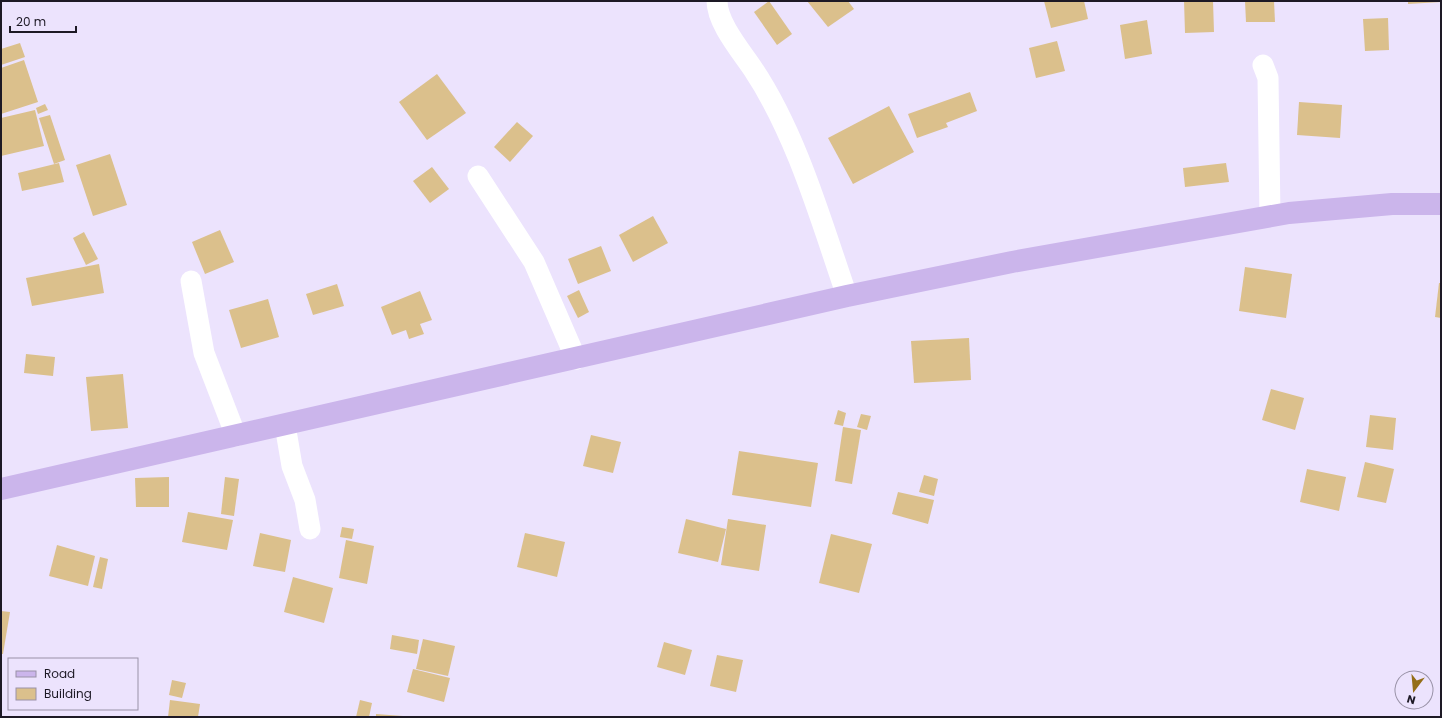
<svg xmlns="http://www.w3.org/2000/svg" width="1442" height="718" viewBox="0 0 1442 718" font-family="Poppins,sans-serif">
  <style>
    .building { fill: #dbc08c }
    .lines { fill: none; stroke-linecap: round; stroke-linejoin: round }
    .minor { stroke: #fff; stroke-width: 21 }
    .primary { stroke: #cbb5eb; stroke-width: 22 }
  </style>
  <rect width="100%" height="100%" fill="#ece3fd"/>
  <!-- building -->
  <g class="building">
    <polygon points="769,1 792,34 777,45 754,12"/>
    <polygon points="807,1 848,1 854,9 828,27"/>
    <polygon points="1044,1 1084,1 1088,19 1051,28"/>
    <polygon points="1184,1 1213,1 1214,32 1185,33"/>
    <polygon points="1245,1 1274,1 1275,22 1246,22"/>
    <polygon points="1408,1 1441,1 1441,2 1408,4"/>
    <polygon points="1388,18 1389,50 1365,51 1363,19"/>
    <polygon points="1147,20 1152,54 1125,59 1120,25"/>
    <polygon points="1057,41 1065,71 1036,78 1029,48"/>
    <polygon points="20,43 25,57 1,65 1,49"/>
    <polygon points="24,60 38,102 1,114 1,68"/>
    <polygon points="437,74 466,113 427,140 399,102"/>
    <polygon points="970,92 977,111 946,123 948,127 917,138 908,114"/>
    <polygon points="1299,102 1342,105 1340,138 1297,135"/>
    <polygon points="45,104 48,110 38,114 36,108"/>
    <polygon points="889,106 914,152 853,184 828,138"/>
    <polygon points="35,110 44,146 1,156 1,118"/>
    <polygon points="50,115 65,160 54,164 39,118"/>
    <polygon points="517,122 533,136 510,162 494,147"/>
    <polygon points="110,154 127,205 93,216 76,165"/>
    <polygon points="59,163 64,182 22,191 18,173"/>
    <polygon points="1226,163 1229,182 1185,187 1183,168"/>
    <polygon points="432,167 449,189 430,203 413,181"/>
    <polygon points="653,216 668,243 633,262 619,235"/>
    <polygon points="220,230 234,262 205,274 192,242"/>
    <polygon points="84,232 98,259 86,265 73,238"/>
    <polygon points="601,246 611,271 578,284 568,259"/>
    <polygon points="99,264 104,293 32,306 26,278"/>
    <polygon points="1245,267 1292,274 1286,318 1239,311"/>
    <polygon points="1439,283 1441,283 1441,318 1435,317"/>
    <polygon points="337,284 344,306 313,315 306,294"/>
    <polygon points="579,290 589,312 578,318 567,296"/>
    <polygon points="420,291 432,320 420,324 424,334 409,339 406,330 392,335 381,307"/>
    <polygon points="268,299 279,337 241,348 229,310"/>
    <polygon points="969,338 971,380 914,383 911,341"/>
    <polygon points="26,354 55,357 53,376 24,373"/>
    <polygon points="123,374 128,428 91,431 86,377"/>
    <polygon points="1271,389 1304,398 1295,430 1262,420"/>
    <polygon points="838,410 846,413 843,426 834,424"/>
    <polygon points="861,414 871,416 867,430 857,427"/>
    <polygon points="1370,415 1396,418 1393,450 1366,447"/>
    <polygon points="843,427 861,430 852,484 835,481"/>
    <polygon points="591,435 621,442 613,473 583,466"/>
    <polygon points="739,451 818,463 811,507 732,495"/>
    <polygon points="1365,462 1394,469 1386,503 1357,497"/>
    <polygon points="1307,469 1346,477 1339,511 1300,502"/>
    <polygon points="924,475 938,479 934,496 919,492"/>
    <polygon points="169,477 169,507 136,507 135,478"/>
    <polygon points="225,477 239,479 234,516 221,514"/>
    <polygon points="898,492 934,500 928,524 892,514"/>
    <polygon points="188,512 233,520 227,550 182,542"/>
    <polygon points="686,519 726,529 718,562 678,553"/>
    <polygon points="728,519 766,525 759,571 721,565"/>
    <polygon points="342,527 354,529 352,539 340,537"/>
    <polygon points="260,533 291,540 285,572 253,566"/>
    <polygon points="525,533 565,542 557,577 517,567"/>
    <polygon points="831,534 872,544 859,593 819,583"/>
    <polygon points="346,540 374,546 367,584 339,578"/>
    <polygon points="57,545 95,556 88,586 49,576"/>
    <polygon points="100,557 108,559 102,589 93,587"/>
    <polygon points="293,577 333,588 324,623 284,612"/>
    <polygon points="1,611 10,612 3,654 1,654"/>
    <polygon points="392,635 419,640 417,654 390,649"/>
    <polygon points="423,639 455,646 448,676 416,669"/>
    <polygon points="664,642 692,650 685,675 657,667"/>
    <polygon points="717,655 743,660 736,692 710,686"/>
    <polygon points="413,669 450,678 444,702 407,692"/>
    <polygon points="172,680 186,683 182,698 169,695"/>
    <polygon points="170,700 200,704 198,717 168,717"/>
    <polygon points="360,700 372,703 369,717 356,717"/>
    <polygon points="376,714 403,716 403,717 376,717"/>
  </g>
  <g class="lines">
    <!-- minor -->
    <g class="minor">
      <path d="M 717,1 C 717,23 741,51 753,69 C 797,135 821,221 847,296"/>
      <polyline points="1263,65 1268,78 1270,216"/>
      <polyline points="478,176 534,262 576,359"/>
      <polyline points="191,281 204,353 236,436"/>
      <polyline points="285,425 292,466 305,500 310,529"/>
    </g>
    <!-- primary -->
    <polyline class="primary" points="1,489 847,296 1012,262 1289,213 1392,204 1441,204"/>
  </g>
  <!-- border -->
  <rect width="1442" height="718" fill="none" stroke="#1d1925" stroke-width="4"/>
  <!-- legend -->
  <rect x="8" y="658" width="130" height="52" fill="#ece3fd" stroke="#9992a7"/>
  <rect x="16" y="671" width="20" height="6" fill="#cbb5eb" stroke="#9992a7"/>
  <text x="44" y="678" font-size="12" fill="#1d1925">Road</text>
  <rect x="16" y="688" width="20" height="12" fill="#dbc08c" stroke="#9992a7"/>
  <text x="44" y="698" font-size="12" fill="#1d1925">Building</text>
  <!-- north arrow -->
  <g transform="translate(1414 690) rotate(196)"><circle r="19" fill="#ece3fd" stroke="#9992a7"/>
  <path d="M0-3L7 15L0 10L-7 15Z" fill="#946e17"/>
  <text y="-6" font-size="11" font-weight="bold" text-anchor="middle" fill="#1d1925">N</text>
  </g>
  <!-- scale -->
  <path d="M10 26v6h66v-6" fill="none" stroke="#1d1925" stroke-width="2"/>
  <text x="16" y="26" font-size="12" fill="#1d1925" stroke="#ece3fd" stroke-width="3" paint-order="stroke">20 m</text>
</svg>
